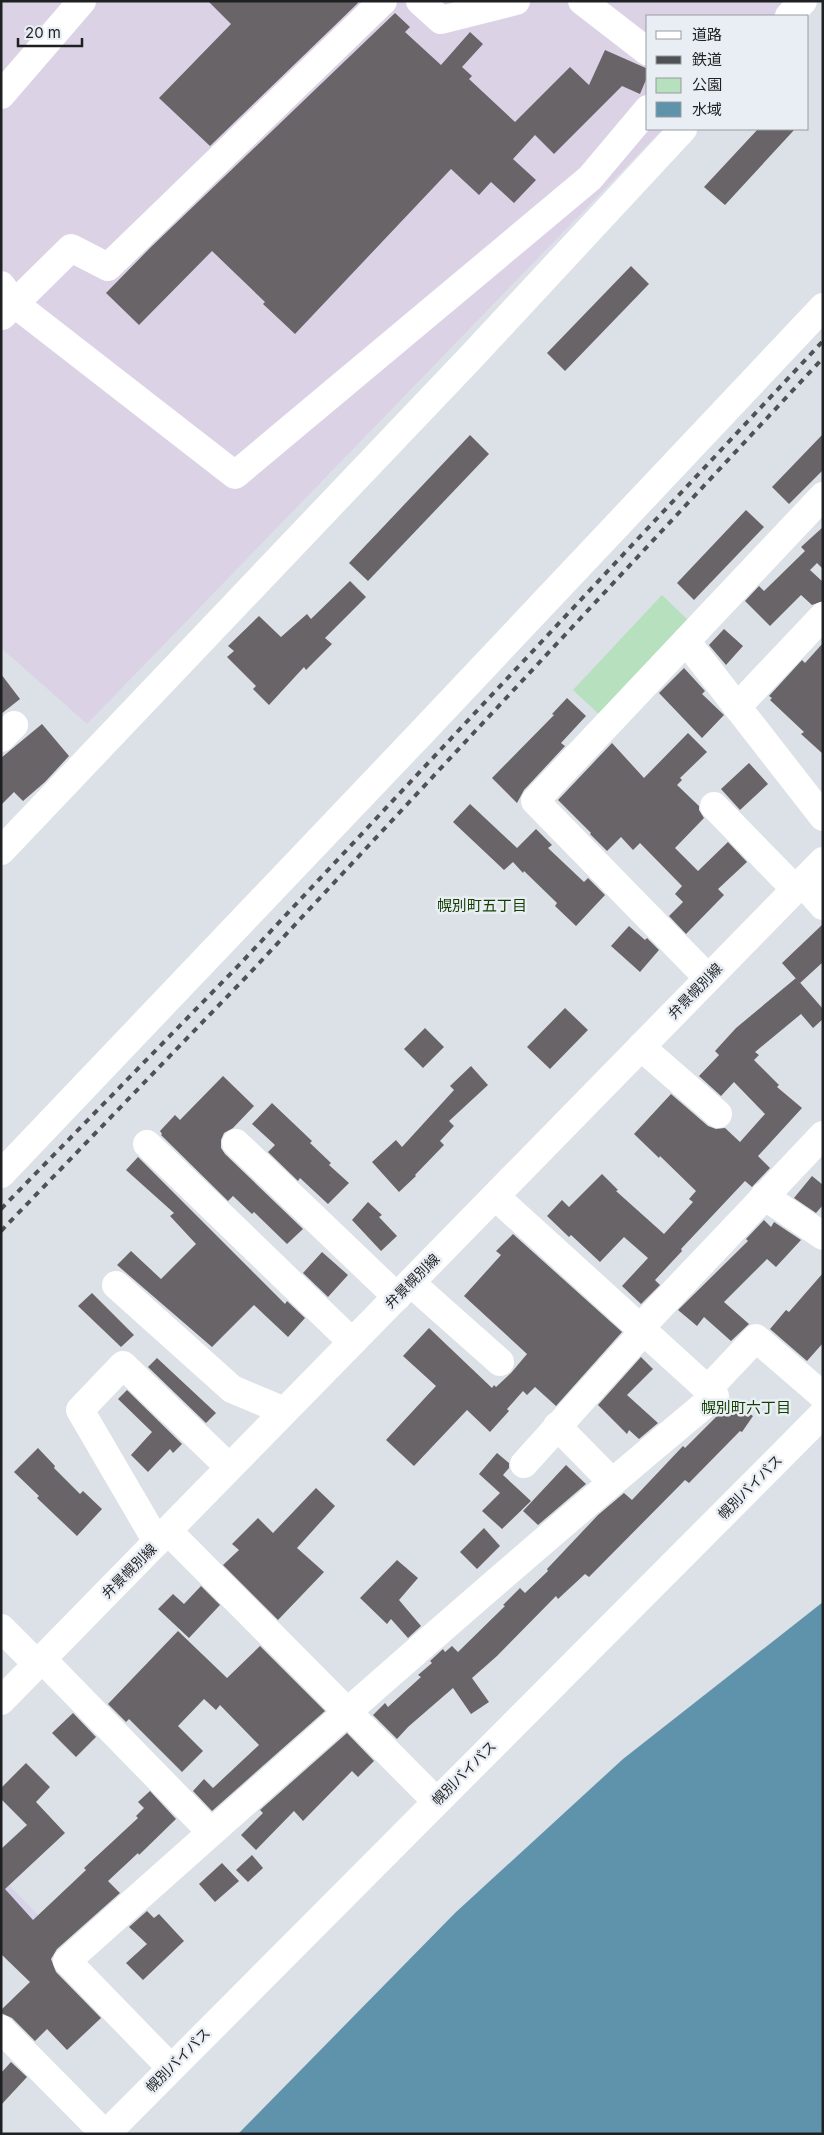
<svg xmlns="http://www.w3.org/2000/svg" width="824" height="2135" viewBox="0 0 824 2135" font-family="Inter,'Noto Sans JP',sans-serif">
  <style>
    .commercial { fill: #d7d3e9 }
    .industrial { fill: #dcd2e6 }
    .green { fill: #b6e0be }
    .water { fill: #5f93ab }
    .building { fill: #696468 }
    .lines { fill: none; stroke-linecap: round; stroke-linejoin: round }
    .minor { stroke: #fff; stroke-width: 28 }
    .major { stroke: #fff; stroke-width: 28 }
    .highway { stroke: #fff; stroke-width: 28 }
    .rail { stroke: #4f5255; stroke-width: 4; stroke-dasharray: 6 6; stroke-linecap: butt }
    .labels { text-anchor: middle; stroke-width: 5; stroke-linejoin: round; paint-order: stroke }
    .street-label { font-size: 14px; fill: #1e2022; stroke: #e9eef4 }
    .neighbourhood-label { font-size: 15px; fill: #143e00; stroke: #e9eef4 }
  </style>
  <rect width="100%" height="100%" fill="#dce1e7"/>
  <!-- commercial -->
  <polygon class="commercial" points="1,1877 41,1918 1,1954"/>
  <!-- industrial -->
  <polygon class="industrial" points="1,1 787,1 772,16 648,16 648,129 663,129 87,724 1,648"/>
  <!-- green -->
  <polygon class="green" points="662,595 692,624 602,717 573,690"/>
  <!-- water -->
  <polygon class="water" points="823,1602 823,2134 238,2134 455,1913 623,1759"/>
  <!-- building -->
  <g class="building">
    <polygon points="208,1 357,1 358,3 210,146 159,98 231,24"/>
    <polygon points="395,13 410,27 405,32 441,65 470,32 483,44 462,67 472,76 469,79 515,122 570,67 589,85 605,50 648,69 648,75 640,94 622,86 554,154 535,135 513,159 536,180 514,203 491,182 479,195 451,169 295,334 263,304 265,302 212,251 139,325 106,293 150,248"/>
    <polygon points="758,129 795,129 725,205 704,187"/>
    <polygon points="631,266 649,284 565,371 547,353"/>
    <polygon points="823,434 823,470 789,504 772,487"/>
    <polygon points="470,435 489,454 368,581 349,563"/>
    <polygon points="746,510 764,527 694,600 677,583"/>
    <polygon points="823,527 823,569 817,563 810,570 823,582 823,601 812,605 801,595 770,626 745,601 759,586 764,591 805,551 801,547"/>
    <polygon points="350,581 366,597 325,638 332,644 306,670 304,667 269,705 253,689 256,686 227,657 234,651 228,646 259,616 281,637 307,614 311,619"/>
    <polygon points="724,629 743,646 726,665 709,645"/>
    <polygon points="823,643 823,754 801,734 804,732 770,700 772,698 769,696 802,660 805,663"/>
    <polygon points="684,668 705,691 702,694 724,715 702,738 659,693"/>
    <polygon points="1,674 20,699 1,714"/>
    <polygon points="567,698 586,716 561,743 565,746 524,790 517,803 492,778 554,715 552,714"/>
    <polygon points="42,724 69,756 45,782 23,801 14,792 1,805 1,758"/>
    <polygon points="688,733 707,752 680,778 682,780 677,785 699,806 699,810 704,818 675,848 698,871 728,842 747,862 718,889 724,895 686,934 669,916 683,902 675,894 682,886 640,843 633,850 621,837 607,851 590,834 591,833 558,800 612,743 644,778"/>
    <polygon points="749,763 768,784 740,810 721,789"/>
    <polygon points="470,804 517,848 536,829 552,845 548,848 584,882 588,878 605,895 576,926 555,906 557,903 524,871 523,873 513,862 504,870 453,822"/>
    <polygon points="823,924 823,962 800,983 782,963"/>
    <polygon points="629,926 645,940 647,938 659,950 640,972 611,946"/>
    <polygon points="796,978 823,1009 823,1019 813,1028 801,1014 755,1052 759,1055 754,1060 779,1085 777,1087 802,1108 758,1156 770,1168 752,1187 745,1181 681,1249 682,1251 655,1280 660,1285 641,1304 622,1286 648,1258 624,1237 600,1262 571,1235 569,1237 547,1216 562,1200 569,1207 602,1174 618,1190 616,1191 664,1234 693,1202 689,1199 696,1191 660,1156 659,1158 634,1134 671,1094 708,1126 716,1129 725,1128 740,1142 765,1114 734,1082 721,1096 699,1076 719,1055 715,1051 736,1028"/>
    <polygon points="565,1008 588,1030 550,1069 527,1047"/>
    <polygon points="425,1028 444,1047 423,1068 404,1049"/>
    <polygon points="471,1066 488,1085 449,1121 454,1126 440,1141 444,1145 415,1175 416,1176 399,1192 372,1162 396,1140 402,1147 454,1090 450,1086"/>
    <polygon points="223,1076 254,1106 233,1128 224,1133 221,1140 221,1148 225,1154 303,1229 287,1244 254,1212 252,1214 233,1196 228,1201 161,1135 162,1134 160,1131 175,1115 180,1120"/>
    <polygon points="272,1103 312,1141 310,1143 331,1163 329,1165 349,1183 328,1204 300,1178 298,1181 268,1152 275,1145 252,1124"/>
    <polygon points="138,1157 285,1304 287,1301 305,1318 288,1337 254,1305 212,1347 117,1265 131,1251 161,1279 196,1244 170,1216 174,1213 126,1170"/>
    <polygon points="812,1176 823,1185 823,1205 816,1213 794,1198"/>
    <polygon points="368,1202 382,1215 379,1217 397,1236 381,1251 352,1220"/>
    <polygon points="764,1220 771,1227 774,1222 801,1240 776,1267 767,1259 724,1302 749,1324 731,1341 704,1317 697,1326 678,1310 748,1241 746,1239"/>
    <polygon points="513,1234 622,1332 556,1406 535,1387 527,1395 523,1391 507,1409 509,1411 490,1432 467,1410 414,1466 386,1440 436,1386 403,1356 429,1328 492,1388 494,1385 496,1387 511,1373 527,1354 464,1296 501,1255 496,1251"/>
    <polygon points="322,1252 348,1275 328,1297 303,1273"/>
    <polygon points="823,1273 823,1343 807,1361 770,1329 786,1310 789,1312"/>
    <polygon points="92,1293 134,1335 121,1347 78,1306"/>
    <polygon points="641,1357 653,1369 627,1395 658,1423 639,1439 629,1430 627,1434 598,1405"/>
    <polygon points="157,1358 216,1413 206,1423 148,1367"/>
    <polygon points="127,1390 182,1444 173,1453 170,1449 148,1472 131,1455 152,1432 118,1399"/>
    <polygon points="730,1401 753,1416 742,1432 740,1431 689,1483 685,1480 589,1577 585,1574 558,1599 556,1596 497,1656 472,1678 489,1702 471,1714 453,1688 408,1727 397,1739 373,1715 385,1703 388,1707 421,1677 418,1675 432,1663 430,1661 443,1649 445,1652 452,1646 458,1652 505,1606 503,1605 520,1588 525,1593 548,1571 547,1569 598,1515 624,1493 632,1500 683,1446 685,1448 725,1408"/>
    <polygon points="38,1448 55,1466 54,1468 80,1494 83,1491 102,1509 77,1536 37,1498 39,1496 14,1472"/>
    <polygon points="497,1453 509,1463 509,1468 503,1475 531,1501 502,1529 482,1511 500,1493 479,1474"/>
    <polygon points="566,1465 586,1484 538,1525 523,1511"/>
    <polygon points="316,1488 335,1506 297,1548 324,1572 278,1620 223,1565 239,1550 232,1544 258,1518 273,1533"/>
    <polygon points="484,1528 500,1546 477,1569 460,1552"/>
    <polygon points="397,1560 418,1578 399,1600 421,1626 408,1638 391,1619 387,1624 360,1598"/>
    <polygon points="201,1586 220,1605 189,1638 158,1609 173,1594 184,1604"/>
    <polygon points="178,1631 227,1678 260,1646 325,1711 212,1811 193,1791 204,1779 213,1788 259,1745 220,1705 216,1710 204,1699 178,1726 203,1751 182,1772 129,1719 126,1722 108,1704"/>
    <polygon points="73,1713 96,1737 76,1757 52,1733"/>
    <polygon points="347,1733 374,1761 358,1777 352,1771 303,1821 294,1811 256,1850 241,1835 263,1813 260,1810"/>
    <polygon points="26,1763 50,1787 36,1802 65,1833 5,1889 33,1920 86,1870 84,1868 138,1818 136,1816 144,1808 138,1802 150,1791 176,1819 139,1855 138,1853 108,1881 120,1893 57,1949 51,1959 56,1972 101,2018 67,2050 47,2029 35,2041 12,2018 1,2013 1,2010 30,1982 1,1954 1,1849 27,1825 1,1799 1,1788"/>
    <polygon points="252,1855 263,1868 248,1882 236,1870"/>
    <polygon points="222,1863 239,1881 215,1902 199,1884"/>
    <polygon points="147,1911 154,1918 159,1914 184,1941 143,1980 126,1963 147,1944 129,1927"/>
    <polygon points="11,2062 27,2077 1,2105 1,2073"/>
  </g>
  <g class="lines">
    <!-- minor -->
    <g class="minor">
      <polyline points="420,1 441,20 516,1"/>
      <polyline points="582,1 648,52"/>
      <polyline points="789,16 803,1"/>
      <polyline points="1,95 82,1"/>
      <polyline points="1,285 15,304 235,475 590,178 648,109"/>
      <polyline points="2,316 71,248 108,267 383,1"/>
      <polyline points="686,641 823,817"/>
      <polyline points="737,707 823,616"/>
      <polyline points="1,738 14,725"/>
      <polyline points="714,806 795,889"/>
      <polyline points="1,851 473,355 683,129"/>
      <polyline points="802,882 823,906"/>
      <polyline points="708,978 535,801 823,496"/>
      <polyline points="641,1047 718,1114"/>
      <polyline points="236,1143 397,1297"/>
      <polyline points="147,1144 352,1342"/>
      <polyline points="1,1174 424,730 823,307"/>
      <polyline points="764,1196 823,1236"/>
      <polyline points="411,1283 500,1362"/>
      <polyline points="116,1285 232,1389 284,1411"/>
      <polyline points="640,1328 823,1135"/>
      <polyline points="708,1389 756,1338 823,1396"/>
      <polyline points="557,1426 612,1482"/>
      <polyline points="524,1464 643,1332"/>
      <polyline points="168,1531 436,1801"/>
      <polyline points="157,1542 80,1410 123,1365 229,1467"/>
      <polyline points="1,1628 37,1664"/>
      <polyline points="42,1659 211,1832"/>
      <polyline points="1,2029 105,2134"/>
      <path d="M 171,2068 L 67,1961 C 281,1770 495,1579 715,1396 L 496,1197"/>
    </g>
    <!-- major -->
    <polyline class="major" points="1,1701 823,861"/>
    <!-- highway -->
    <polyline class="highway" points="106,2134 823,1414"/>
    <!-- rail -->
    <g class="rail">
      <polyline points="1,1209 240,964 823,341"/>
      <polyline points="1,1231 249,974 823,358"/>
    </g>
  </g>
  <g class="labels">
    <!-- street labels -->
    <g class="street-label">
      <text transform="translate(695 991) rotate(-46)" y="5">弁景幌別線</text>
      <text transform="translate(412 1281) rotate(-45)" y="5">弁景幌別線</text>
      <text transform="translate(750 1487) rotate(-45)" y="5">幌別バイパス</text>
      <text transform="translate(129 1571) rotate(-45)" y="5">弁景幌別線</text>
      <text transform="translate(464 1773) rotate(-45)" y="5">幌別バイパス</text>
      <text transform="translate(178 2060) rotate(-45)" y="5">幌別バイパス</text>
    </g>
    <!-- neighbourhood labels -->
    <g class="neighbourhood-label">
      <text x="482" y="911">幌別町五丁目</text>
      <text x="746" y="1413">幌別町六丁目</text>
    </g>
  </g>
  <!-- border -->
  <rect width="824" height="2135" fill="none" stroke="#1e2022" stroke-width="5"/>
  <!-- legend -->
  <rect x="646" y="15" width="162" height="115" fill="#e9eef4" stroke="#989ca0"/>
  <rect x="656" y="31" width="25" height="8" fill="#ffffff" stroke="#989ca0"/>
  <text x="692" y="40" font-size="15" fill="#1e2022">道路</text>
  <rect x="656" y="56" width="25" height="8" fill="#4f5255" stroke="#989ca0"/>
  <text x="692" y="65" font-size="15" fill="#1e2022">鉄道</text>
  <rect x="656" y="78" width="25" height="15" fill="#b6e0be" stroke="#989ca0"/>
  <text x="692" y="90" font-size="15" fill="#1e2022">公園</text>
  <rect x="656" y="102" width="25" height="15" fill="#5f93ab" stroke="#989ca0"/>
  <text x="692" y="115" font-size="15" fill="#1e2022">水域</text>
  <!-- scale -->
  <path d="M18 38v8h64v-8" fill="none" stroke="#1e2022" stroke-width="2.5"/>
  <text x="25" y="38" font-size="15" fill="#1e2022" stroke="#e9eef4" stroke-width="4" paint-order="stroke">20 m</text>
</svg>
